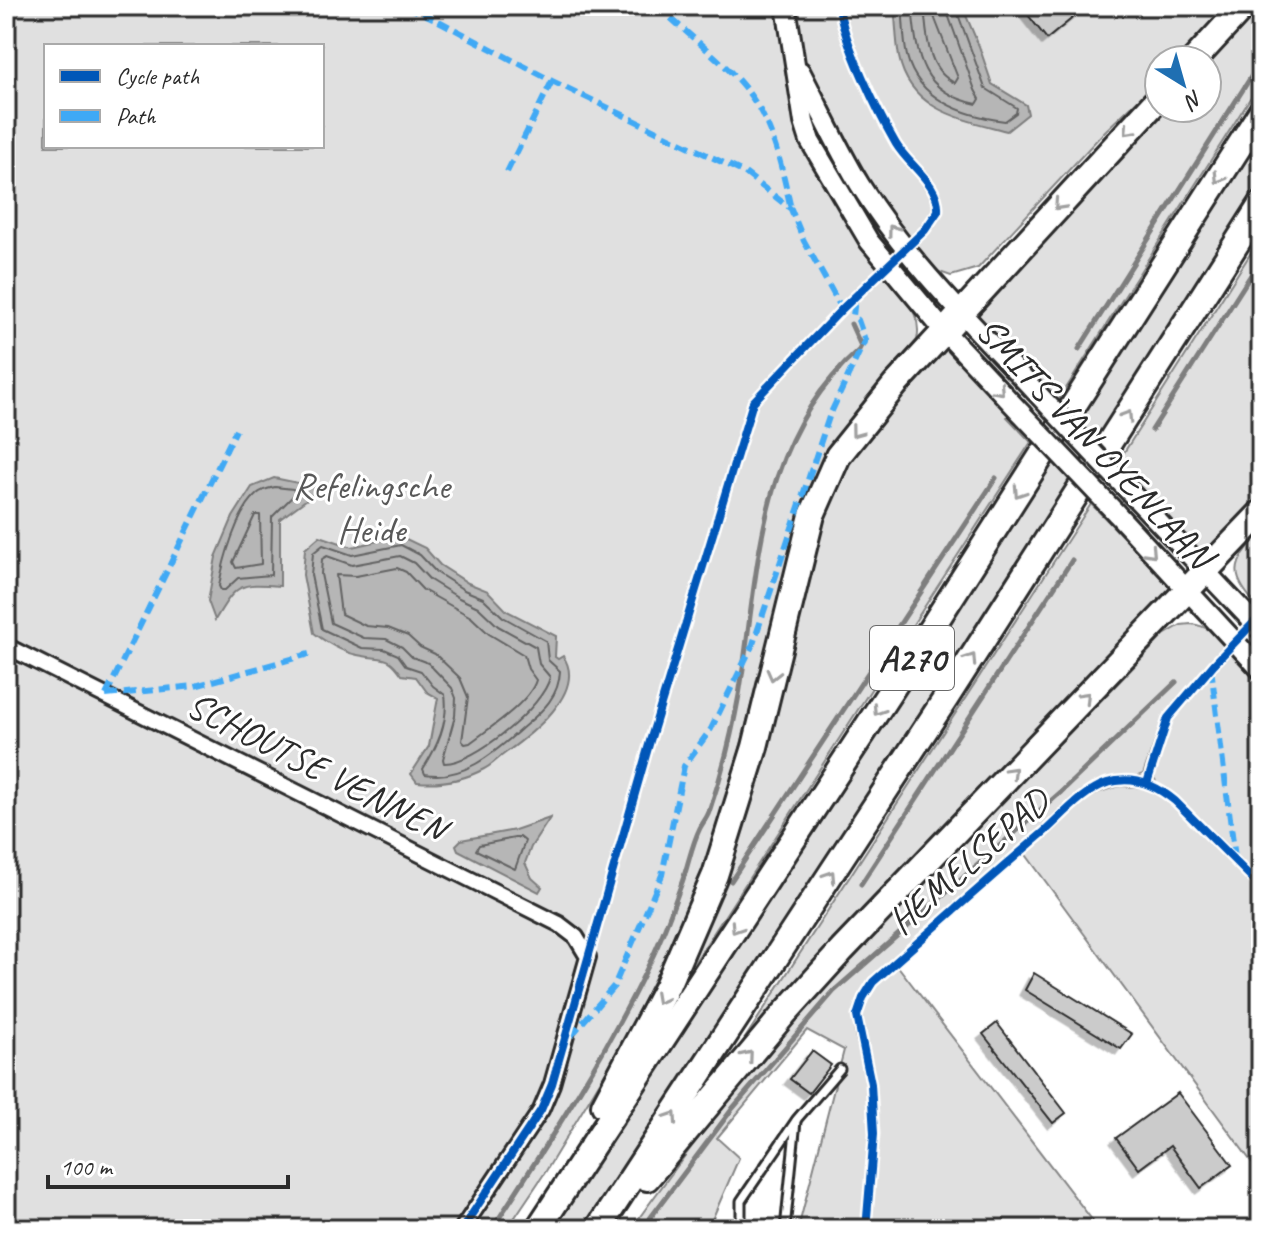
<svg xmlns="http://www.w3.org/2000/svg" width="1267" height="1235" viewBox="0 0 1267 1235" font-family="Caveat,sans-serif">
  <style>
    .green { fill: #e0e0e0; stroke: #868686; stroke-width: 2; fill-rule: evenodd }
    .water { fill: #b6b6b6; stroke: #7e7e7e; stroke-width: 2 }
    .lines { fill: none; stroke-linecap: round; stroke-linejoin: round }
    .shore { stroke: #636363; stroke-width: 2 }
    .stream { stroke: #7e7e7e; stroke-width: 5 }
    .building { fill: #cbcbcb; stroke: #2b2b2b; stroke-width: 2; filter: url(#shadow) }
    .lane-casing { stroke: #2b2b2b; stroke-width: 13 }
    .street-casing { stroke: #2b2b2b; stroke-width: 20 }
    .secondary-casing { stroke: #2b2b2b; stroke-width: 24 }
    .highway-casing { stroke: #2b2b2b; stroke-width: 30 }
    .lane { stroke: #fff; stroke-width: 7 }
    .street { stroke: #fff; stroke-width: 14 }
    .secondary { stroke: #fff; stroke-width: 18 }
    .highway { stroke: #fff; stroke-width: 24 }
    .secondary-bridge-casing { stroke: #2b2b2b; stroke-width: 24; stroke-linecap: butt }
    .secondary-bridge { stroke: #fff; stroke-width: 18 }
    .quiet { stroke: #3fa9f5; stroke-width: 6; stroke-dasharray: 12 6; stroke-linecap: butt }
    .cycleway-casing { stroke: #fff; stroke-width: 13 }
    .cycleway { stroke: #0057b8; stroke-width: 8 }
    .oneway { stroke: #a0a0a0 }
    .labels { text-anchor: middle; stroke-width: 6; stroke-linejoin: round; paint-order: stroke }
    .shield { fill: #fff; stroke: #6b6b6b; stroke-width: 2 }
    .shield-label { font-size: 36px; font-weight: bold; fill: #2b2b2b }
    .street-label { font-size: 38px; fill: #2b2b2b; stroke: #fff }
    .park-label { font-size: 38px; fill: #585858; stroke: #fff }
  </style>
  <defs>
    <filter id="shadow"><feDropShadow dx="-5.5" dy="5.5" stdDeviation="0" flood-color="#0004"/></filter>
  </defs>
  <rect width="100%" height="100%" fill="#fff"/>
  <filter id="ink" filterUnits="userSpaceOnUse"><feTurbulence type="fractalNoise" baseFrequency=".0125" numOctaves="2"/><feDisplacementMap in="SourceGraphic" scale="16" xChannelSelector="R" yChannelSelector="G"/><feConvolveMatrix kernelMatrix="1 2 1 2 8 2 1 2 1" color-interpolation-filters="sRGB"/></filter>
  <g filter="url(#ink)">
    <!-- green -->
    <g class="green">
      <path d="M 6,6 L 1231,6 L 1180,60 L 1159,60 L 1159,80 L 1105,131 L 978,268 L 951,276 L 934,270 L 944,308 L 938,309 L 909,274 L 897,287 C 909,304 922,318 917,340 L 863,403 L 829,448 L 804,499 L 733,776 L 711,850 L 680,927 L 619,1050 L 546,1171 L 507,1229 L 468,1229 L 533,1115 L 458,1229 L 6,1229 ZM 46,46 L 322,46 L 322,146 L 46,146 Z"/>
      <polygon points="1257,6 1261,6 1261,81 1058,401 972,315 1163,108 1207,108 1207,61"/>
      <polygon points="1261,129 1261,190 1141,381 587,1229 549,1229"/>
      <polygon points="1261,237 1261,500 1211,556 1201,559 1116,465"/>
      <polygon points="948,348 1010,413 1007,417 1031,442 658,1019 821,505 840,465 943,349"/>
      <polygon points="1091,504 1174,588 707,1097"/>
      <path d="M 1261,532 L 1261,610 C 1229,575 1230,567 1261,532 Z"/>
      <path d="M 1191,624 C 1207,626 1216,633 1226,645 L 1169,710 L 1161,724 L 1143,774 L 1133,778 L 1109,780 L 1085,791 L 877,974 C 866,986 855,998 854,1016 C 851,1036 865,1061 868,1082 C 874,1131 868,1180 862,1229 L 798,1229 L 844,1050 L 807,1030 L 717,1138 L 739,1158 L 708,1229 L 631,1229 C 683,1157 736,1086 795,1019 C 913,887 1042,764 1164,635 L 1181,625 Z"/>
      <polygon points="1232,652 1261,682 1261,882 1184,803 1156,782 1153,773 1167,729 1177,713"/>
      <path d="M 1122,786 L 1148,788 L 1159,793 L 1177,807 L 1261,893 L 1261,1175 L 1024,852 C 1053,827 1083,791 1122,786 Z"/>
      <path d="M 897,965 L 1099,1229 L 870,1229 C 875,1185 880,1138 876,1093 C 873,1066 857,1037 864,1009 C 868,990 884,978 897,965 Z"/>
    </g>
    <!-- water -->
    <g class="water">
      <path d="M 894,6 L 962,6 L 979,46 L 992,84 L 1026,105 L 1028,114 L 1007,131 C 962,119 910,111 899,57 C 896,40 896,23 894,6 Z"/>
      <path d="M 274,478 L 322,488 L 280,519 L 280,586 C 238,582 236,585 215,620 L 208,601 L 216,557 L 233,517 L 252,487 Z"/>
      <path d="M 320,536 L 352,547 L 400,536 L 425,548 L 440,565 L 468,583 L 488,591 L 507,611 L 556,636 L 555,657 L 558,659 L 563,656 C 588,692 529,736 504,754 C 497,759 491,766 484,769 C 462,781 441,784 417,782 L 411,774 L 429,746 L 438,698 L 427,692 L 416,677 L 402,675 C 388,654 384,660 363,656 C 346,654 327,643 314,633 L 303,575 L 305,549 Z"/>
      <polygon points="550,818 531,847 525,863 532,878 542,887 539,892 458,850 456,845 461,840 515,830"/>
    </g>
    <g class="lines">
      <!-- shore -->
      <g class="shore">
        <path d="M 902,6 C 904,22 903,40 907,56 C 918,100 965,116 1005,121 L 1016,113 L 1017,108 L 985,88 L 955,6"/>
        <path d="M 912,6 C 917,57 920,92 977,104 L 980,99 L 975,90 L 945,6"/>
        <path d="M 924,6 C 927,34 926,70 955,83 L 958,78 L 935,19 L 933,6"/>
        <path d="M 275,487 L 293,489 L 296,493 L 272,517 L 271,575 L 238,578 L 225,590 L 221,590 L 219,586 C 223,561 237,511 257,494 C 261,490 270,488 275,487 Z"/>
        <polygon points="260,515 261,564 236,568 233,562 255,515"/>
        <path d="M 323,545 L 352,555 L 401,545 L 420,555 L 436,572 L 464,590 L 483,598 L 503,617 L 546,641 L 548,660 L 560,671 C 559,700 538,714 519,731 C 493,754 462,781 425,774 L 423,769 C 437,747 449,722 445,695 L 433,686 L 421,671 L 406,666 L 398,655 L 384,649 L 362,648 L 322,629 L 311,575 L 313,553 Z"/>
        <path d="M 327,556 L 352,565 L 400,556 L 414,563 L 430,580 L 459,598 L 478,607 L 498,626 L 536,647 L 539,664 L 550,677 C 544,706 474,764 444,763 L 443,759 L 455,716 L 456,698 L 452,688 L 428,663 L 412,657 L 402,647 L 386,639 L 364,638 L 331,623 L 321,574 L 322,559 Z"/>
        <path d="M 397,568 L 406,572 L 423,590 L 471,617 L 489,634 L 524,655 L 528,669 L 536,680 C 530,702 488,729 470,743 L 465,744 L 462,741 L 468,697 L 460,678 L 435,654 L 420,647 L 408,636 L 388,628 L 366,626 L 341,614 L 336,575 L 356,576 Z"/>
        <polygon points="520,837 525,841 515,869 476,850 479,845"/>
      </g>
      <!-- stream -->
      <g class="stream">
        <polyline points="1079,349 1261,61"/>
        <polyline points="1152,430 1261,259"/>
        <polyline points="731,881 996,478"/>
        <polyline points="861,884 1072,560"/>
        <path d="M 492,1229 C 549,1141 607,1053 652,958 C 663,935 672,910 681,885 C 688,867 691,846 700,828 C 703,822 707,818 709,812 C 722,774 732,734 739,695 C 760,569 755,442 859,350 L 861,346 L 851,324"/>
        <polyline points="642,1229 733,1108 834,991 1061,792 1176,682"/>
      </g>
    </g>
    <!-- building -->
    <g class="building">
      <polygon points="1021,6 1087,6 1047,39"/>
      <polygon points="1034,973 1132,1034 1121,1049 1025,990"/>
      <polygon points="997,1023 1066,1113 1053,1123 983,1034"/>
      <polygon points="812,1051 831,1065 809,1093 790,1079"/>
      <polygon points="1178,1093 1232,1165 1201,1188 1170,1146 1139,1169 1116,1138"/>
    </g>
    <g class="lines">
      <!-- lane casing -->
      <g class="lane-casing">
        <g id="lane">
          <polyline points="741,1229 741,1201 797,1119 840,1069"/>
          <polyline points="785,1229 796,1121"/>
        </g>
      </g>
      <!-- street casing -->
      <g class="street-casing">
        <polyline id="street" points="6,646 559,924 576,937 588,957 552,1084 541,1110 462,1229"/>
      </g>
      <!-- secondary casing -->
      <g class="secondary-casing">
        <g id="secondary">
          <polyline points="786,6 804,122 810,141 869,241 944,331 1021,413"/>
          <path d="M 800,71 C 820,109 838,149 860,185 C 908,262 973,325 1035,391"/>
          <polyline points="1109,470 1261,630"/>
          <polyline points="1116,513 1261,670"/>
        </g>
      </g>
      <!-- highway casing -->
      <g class="highway-casing">
        <g id="highway">
          <polyline points="1194,60 1244,6"/>
          <polyline points="604,1105 667,986 715,875 755,747 812,515 838,456 895,385 1159,98"/>
          <polyline points="647,1178 784,1014 842,950 1261,513"/>
          <polyline points="538,1229 918,649 1261,112"/>
          <polyline points="598,1229 946,698 1261,205"/>
        </g>
      </g>
      <!-- lane -->
      <use href="#lane" class="lane"/>
      <!-- street -->
      <use href="#street" class="street"/>
      <!-- secondary -->
      <use href="#secondary" class="secondary"/>
      <!-- highway -->
      <use href="#highway" class="highway"/>
      <!-- secondary-bridge casing -->
      <g class="secondary-bridge-casing">
        <g id="secondary-bridge">
          <polyline points="1035,391 1109,470"/>
          <polyline points="1021,413 1116,513"/>
        </g>
      </g>
      <!-- secondary-bridge -->
      <use href="#secondary-bridge" class="secondary-bridge"/>
      <!-- quiet -->
      <g class="quiet">
        <polyline points="406,6 435,19 552,81 745,173 791,209 804,241 842,309"/>
        <path d="M 658,6 C 687,35 724,60 748,92 C 774,126 782,169 791,209"/>
        <polyline points="507,172 552,81"/>
        <polyline points="1211,668 1235,858"/>
        <polyline points="106,695 236,430"/>
        <polyline points="106,695 195,686 309,654"/>
        <polyline points="571,1036 614,986 662,875 684,766 711,729 753,644 829,417 865,340 858,320 853,316 855,298"/>
      </g>
      <!-- cycleway casing -->
      <g class="cycleway-casing">
        <g id="cycleway">
          <polyline points="1147,783 1168,718 1214,664 1261,615"/>
          <path d="M 462,1229 L 541,1110 L 552,1084 L 650,741 L 753,402 L 842,309 L 925,230 L 938,211 C 940,184 909,166 896,144 C 878,113 843,41 839,6"/>
          <path d="M 866,1229 L 874,1134 L 871,1084 L 857,1016 L 863,998 L 873,982 C 930,932 986,881 1044,832 C 1062,816 1083,791 1107,783 C 1133,775 1156,785 1175,801 L 1261,887"/>
        </g>
      </g>
      <!-- cycleway -->
      <use href="#cycleway" class="cycleway"/>
    </g>
    <!-- one-way arrows -->
    <defs><path id="oneway-chevron" d="M-2-3.5L2.5 0L-2 3.5" fill="none" stroke-width="1.6" stroke-linecap="round" stroke-linejoin="round" transform="scale(2)"/></defs>
    <g class="oneway">
      <use href="#oneway-chevron" transform="translate(1129 130) rotate(133)"/>
      <use href="#oneway-chevron" transform="translate(1219 178) rotate(122)"/>
      <use href="#oneway-chevron" transform="translate(1059 205) rotate(133)"/>
      <use href="#oneway-chevron" transform="translate(893 230) rotate(-127)"/>
      <use href="#oneway-chevron" transform="translate(999 390) rotate(47)"/>
      <use href="#oneway-chevron" transform="translate(1127 416) rotate(-58)"/>
      <use href="#oneway-chevron" transform="translate(856 432) rotate(127)"/>
      <use href="#oneway-chevron" transform="translate(1019 492) rotate(123)"/>
      <use href="#oneway-chevron" transform="translate(1151 552) rotate(47)"/>
      <use href="#oneway-chevron" transform="translate(971 659) rotate(-57)"/>
      <use href="#oneway-chevron" transform="translate(773 675) rotate(104)"/>
      <use href="#oneway-chevron" transform="translate(1085 697) rotate(-46)"/>
      <use href="#oneway-chevron" transform="translate(878 710) rotate(123)"/>
      <use href="#oneway-chevron" transform="translate(1012 772) rotate(-46)"/>
      <use href="#oneway-chevron" transform="translate(830 876) rotate(-57)"/>
      <use href="#oneway-chevron" transform="translate(736 928) rotate(123)"/>
      <use href="#oneway-chevron" transform="translate(660 999) rotate(118)"/>
      <use href="#oneway-chevron" transform="translate(748 1056) rotate(-50)"/>
      <use href="#oneway-chevron" transform="translate(672 1117) rotate(-56)"/>
    </g>
  </g>
  <g class="labels">
    <!-- shield labels -->
    <rect class="shield" x="870" y="626" width="84" height="64" rx="6"/>
    <g class="shield-label">
      <text x="912" y="671">A270</text>
    </g>
    <!-- street labels -->
    <g class="street-label">
      <text transform="translate(1095 442) rotate(47)" y="13">SMITS VAN OYENLAAN</text>
      <text transform="translate(317 766) rotate(27)" y="13">SCHOUTSE VENNEN</text>
      <text transform="translate(968 861) rotate(-41)" y="13">HEMELSEPAD</text>
    </g>
    <!-- park labels -->
    <g class="park-label">
      <text x="371" y="498">Refelingsche<tspan x="371" dy="44">Heide</tspan></text>
    </g>
  </g>
  <!-- margin -->
  <rect width="1267" height="1235" fill="none" stroke="#fff" stroke-width="32"/>
  <rect x="16" y="16" width="1235" height="1203" fill="none" stroke="#2b2b2b" stroke-width="3" filter="url(#ink)"/>
  <!-- legend -->
  <rect x="44" y="44" width="280" height="104" fill="#ffffff" stroke="#aaaaaa" stroke-width="2"/>
  <rect x="60" y="70" width="40" height="12" fill="#0057b8" stroke="#aaaaaa" stroke-width="2"/>
  <text x="116" y="84" font-size="24" fill="#2b2b2b">Cycle path</text>
  <rect x="60" y="110" width="40" height="12" fill="#3fa9f5" stroke="#aaaaaa" stroke-width="2"/>
  <text x="116" y="124" font-size="24" fill="#2b2b2b">Path</text>
  <!-- north arrow -->
  <g transform="translate(1183 84) rotate(143)"><circle r="38" fill="#ffffff" stroke="#aaaaaa" stroke-width="2"/>
  <path d="M0-6L14 30L0 20L-14 30Z" fill="#1f6fb2"/>
  <text y="-12" font-size="22" font-weight="bold" text-anchor="middle" fill="#2b2b2b">N</text>
  </g>
  <!-- scale -->
  <path d="M48 1175v12h240v-12" fill="none" stroke="#2b2b2b" stroke-width="4"/>
  <text x="60" y="1175" font-size="24" fill="#2b2b2b" stroke="#ffffff" stroke-width="6" paint-order="stroke">100 m</text>
</svg>
